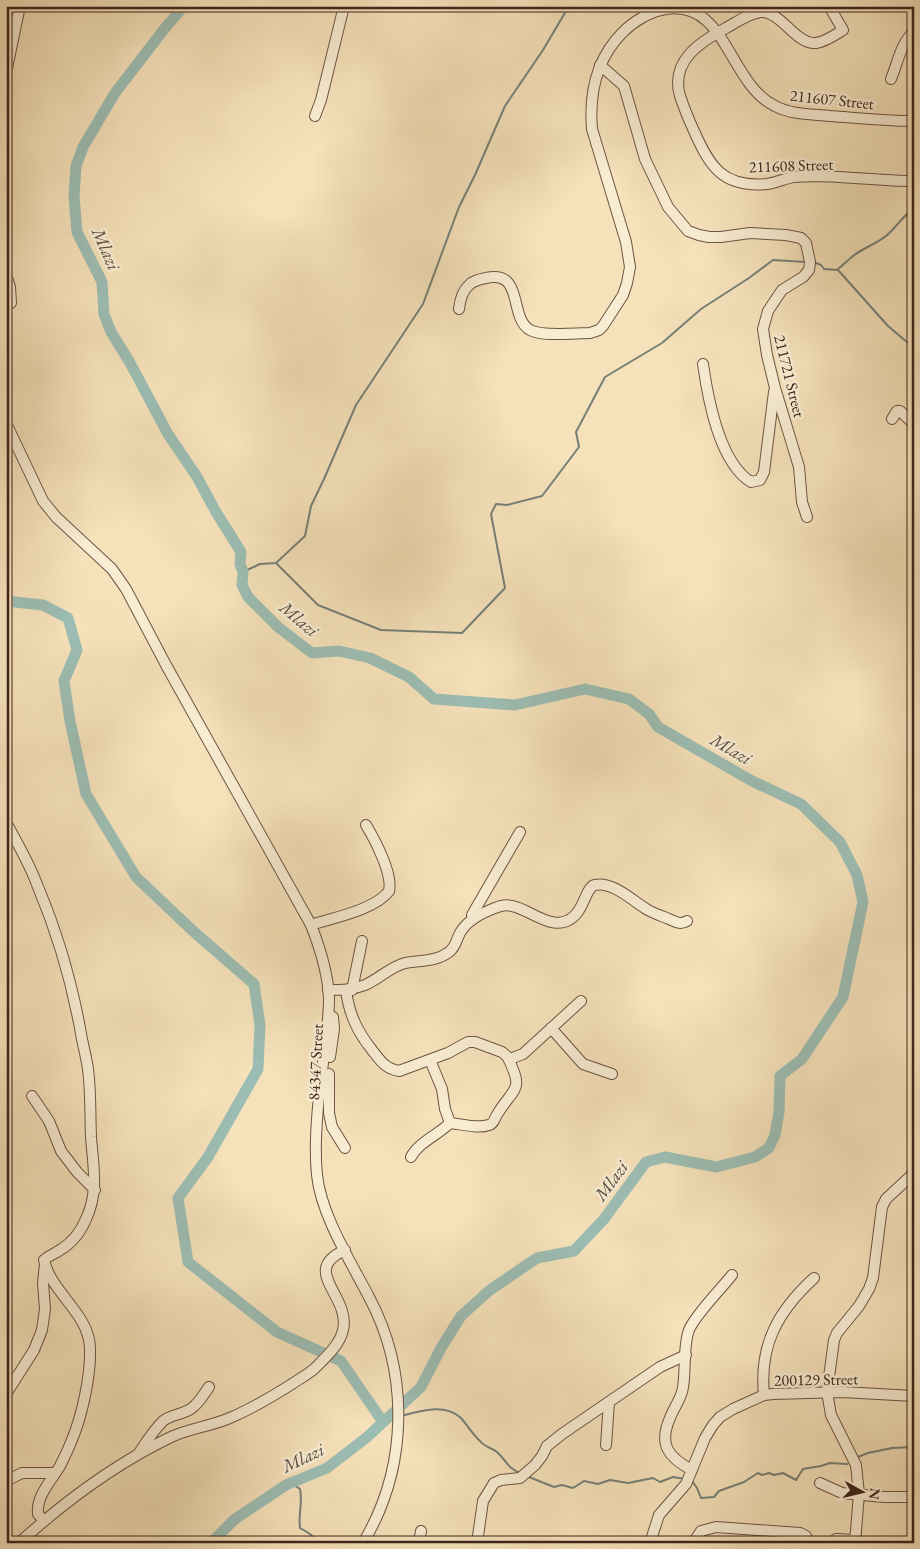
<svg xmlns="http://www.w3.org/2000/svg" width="920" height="1549" viewBox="0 0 920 1549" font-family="'EB Garamond',serif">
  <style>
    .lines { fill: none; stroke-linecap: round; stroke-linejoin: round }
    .stream { stroke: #768077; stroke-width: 2 }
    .river { stroke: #9cbdb3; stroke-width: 11 }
    .minor-casing { stroke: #6c5444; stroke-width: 12 }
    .minor { stroke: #f8ecd2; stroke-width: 10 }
    .labels { text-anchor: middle; stroke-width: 5; stroke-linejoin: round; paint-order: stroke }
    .street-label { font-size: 16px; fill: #3e251c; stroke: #f8ecd2 }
    .water-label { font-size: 18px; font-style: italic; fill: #564b42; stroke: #f8ecd2 }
  </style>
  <rect width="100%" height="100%" fill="#f5e1ba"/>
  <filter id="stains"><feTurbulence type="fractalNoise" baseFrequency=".004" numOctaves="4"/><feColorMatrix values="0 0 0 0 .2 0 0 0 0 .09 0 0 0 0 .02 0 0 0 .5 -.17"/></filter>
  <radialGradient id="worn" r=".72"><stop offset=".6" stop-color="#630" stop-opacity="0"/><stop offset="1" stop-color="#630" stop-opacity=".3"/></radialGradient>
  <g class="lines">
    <!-- stream -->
    <g class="stream">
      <polyline points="816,263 821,265 824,269 838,270 888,326 914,348"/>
      <path d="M 838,269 C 843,265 848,260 853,256 C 863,248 876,244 886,236 C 896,228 903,215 914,209"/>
      <polyline points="276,563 318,605 381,630 462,633 505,588 491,514 496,504 507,505 542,496 579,447 576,432 605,377 662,343 701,309 749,278 773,260 806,262"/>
      <polyline points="243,572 260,564 276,563 305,536 311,506 324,479 356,405 423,304 459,207 475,175 505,106 543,50 569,6"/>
      <path d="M 401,1416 C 421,1411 444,1403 461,1418 C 468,1426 473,1435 481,1442 C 485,1447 492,1448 497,1452 C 506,1460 507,1468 520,1473"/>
      <polyline points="386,1420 394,1417"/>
      <polyline points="858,1457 868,1453 892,1448 914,1447"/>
      <polyline points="529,1477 554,1487 562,1485 573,1488 584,1481 598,1484 610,1480 628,1483 653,1478 660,1482 673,1477 685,1479"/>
      <polyline points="692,1481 697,1488 701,1498 714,1497 719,1491 744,1482 758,1473 762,1475 769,1473 774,1475 783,1473 796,1480 803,1469 821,1466 830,1463 847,1464"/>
      <path d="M 291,1483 L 300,1489 C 303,1502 298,1515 300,1528 L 310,1534 L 319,1543"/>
    </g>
    <!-- river -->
    <g class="river">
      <polyline points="184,6 165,28 115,93 83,147 76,166 74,196 77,232 102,282 104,314 111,332 129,361 168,434 197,477 216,512 241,552 240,564 243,572 242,585 248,597 278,627 312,653 339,651 370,658 409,677 434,699 515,705 585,689 629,699 649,714 658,727 752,781 801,804 840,842 857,875 863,902 843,997 802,1059 780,1076 779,1112 775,1135 769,1148 755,1157 716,1167 665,1157 646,1162 604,1219 574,1251 537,1258 490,1290 461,1316 441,1348 421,1387 366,1438 327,1468 286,1485 235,1519 211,1543"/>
      <polyline points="6,601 43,605 68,618 77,650 64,681 70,721 86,794 136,877 193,931 254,984 260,1025 258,1069 208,1157 178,1198 188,1262 277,1332 341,1361 383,1422"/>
    </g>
    <!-- minor casing -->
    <g class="minor-casing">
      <g id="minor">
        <path d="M 829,6 L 843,30 C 835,35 825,42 816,43 C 796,45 781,11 761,12 C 749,13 737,22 726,28 C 700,42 670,61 680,96 C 684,108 689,120 694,131 C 710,167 723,188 767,184 C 775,183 784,179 793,177 C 799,176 805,177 811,176 C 845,176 880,181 914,181"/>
        <polyline points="600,65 624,86 645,159 668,207 688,231 699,235 709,237 721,237 750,233 786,235 801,238 806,243 810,262 809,270 803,277 782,290 768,311 763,329 767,355 775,388 799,467 802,502 807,517"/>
        <polyline points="6,73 20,6"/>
        <path d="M 891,79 C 897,65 901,42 914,32"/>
        <polyline points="315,116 321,100 344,6"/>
        <polyline points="6,275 10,287 11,303"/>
        <path d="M 459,309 C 460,300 462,291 469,285 C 473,281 480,279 486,278 C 525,270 508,317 530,330 C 543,337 575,333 590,333 L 599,330 L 603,326 L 623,295 L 627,283 L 630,267 L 626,242 L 592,129 C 589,93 597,58 623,32 C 634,21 651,11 666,9 C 727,0 728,83 775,106 C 792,115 812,114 830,116 C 858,118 886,121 914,121"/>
        <path d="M 703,364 C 708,399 719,462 751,482 L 760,480 L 764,472 L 774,392"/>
        <polyline points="892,419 897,411 900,411 914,424"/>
        <path d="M 6,423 L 43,501 L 56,517 L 112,569 L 126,589 L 166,665 L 311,925 C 320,948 328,973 329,998 C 329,1014 327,1031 325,1047 C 320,1086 313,1137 317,1175 C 321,1215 351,1262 369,1297 C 410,1374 408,1468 363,1543"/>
        <path d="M 6,822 C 17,843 30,864 38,887 C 57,932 71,980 80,1028 C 82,1042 86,1055 88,1069 C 91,1092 90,1114 91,1137 C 93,1165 99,1192 86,1219 C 81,1231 72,1243 60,1250 C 55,1254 49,1255 44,1260 C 51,1293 89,1313 90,1348 C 91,1375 82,1417 71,1442 C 68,1450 64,1458 60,1466 C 51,1481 36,1496 38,1514 L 44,1521"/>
        <polyline points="473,919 472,915 520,832"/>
        <path d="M 311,925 C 332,918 375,910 389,891 C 393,874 375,840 366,825"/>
        <path d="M 328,990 C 341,990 353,990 365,985 C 379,979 390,967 405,963 C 420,960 436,962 449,952 C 456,947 456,940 460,933 C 466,922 478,915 490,910 C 497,907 504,904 512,906 C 529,909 550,930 569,920 C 585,911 585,887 595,885 C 613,881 634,902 648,910 C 655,914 662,916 669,919 C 676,922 680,925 687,921"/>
        <path d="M 346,990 C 349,1014 357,1031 372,1050 C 380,1060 385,1069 399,1071 L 448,1053 L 468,1042 L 475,1042 L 502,1052 L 510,1059 L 523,1054 L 581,1001"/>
        <polyline points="352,990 362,941"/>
        <polyline points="551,1028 583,1064 612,1074"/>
        <polyline points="330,1057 334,1029 333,1017"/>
        <polyline points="430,1060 442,1089 445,1109 450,1123"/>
        <polyline points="329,1074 329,1113 332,1127 345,1148"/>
        <polyline points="32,1096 49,1121 61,1151 77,1172 95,1190"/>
        <path d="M 411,1157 C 419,1142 438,1135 450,1123 C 461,1124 478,1129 489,1125 C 494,1124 495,1117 498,1113 C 515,1086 524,1091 508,1058"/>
        <polyline points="6,1394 34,1350 42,1330 45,1309 43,1283 45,1264"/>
        <path d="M 764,1395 C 759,1345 778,1311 814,1278"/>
        <polyline points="606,1445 609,1402"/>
        <path d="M 139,1453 C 146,1442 154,1430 163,1421 C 171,1414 183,1415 192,1408 C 199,1403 204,1394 209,1387"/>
        <path d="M 692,1470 C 669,1458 658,1445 670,1418 C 674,1407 682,1398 683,1387 C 686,1370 683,1345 689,1330 C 695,1315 721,1289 732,1275"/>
        <polyline points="6,1481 22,1473 55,1473"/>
        <polyline points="820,1483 842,1493 884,1497 914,1497"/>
        <polyline points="836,1539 855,1540"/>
        <path d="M 19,1543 C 63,1503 117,1463 171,1437 C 190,1428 213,1426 232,1417 C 253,1408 273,1396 292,1384 C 299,1379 307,1375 314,1369 C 324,1359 340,1345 343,1330 C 351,1295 299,1271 345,1250"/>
        <polyline points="419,1543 421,1531"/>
        <polyline points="477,1543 483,1501 494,1483 501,1480 520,1478 535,1465 542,1456 547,1446 562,1434 660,1367 686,1355"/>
        <polyline points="650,1543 659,1515 686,1484 705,1438 713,1425 720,1417 733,1409 764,1395 773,1394 842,1392 914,1396"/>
        <polyline points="697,1543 697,1537 701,1531 716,1527 800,1533 806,1536 809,1543"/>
        <polyline points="855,1543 859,1494 856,1465 831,1415 827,1392 834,1340 837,1333 859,1306 869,1289 873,1278 882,1207 886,1199 914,1173"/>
      </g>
    </g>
    <!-- minor -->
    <use href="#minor" class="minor"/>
  </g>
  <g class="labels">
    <!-- street labels -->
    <g class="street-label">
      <text transform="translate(832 99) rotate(6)" y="6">211607 Street</text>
      <text transform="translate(791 165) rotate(-2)" y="6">211608 Street</text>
      <text transform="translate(790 376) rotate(76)" y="6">211721 Street</text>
      <text transform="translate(315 1062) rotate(-87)" y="6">84347 Street</text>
      <text transform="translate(816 1379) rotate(-1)" y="6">200129 Street</text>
    </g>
    <!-- water labels -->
    <g class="water-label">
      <text transform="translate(106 249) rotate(66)" y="6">Mlazi</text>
      <text transform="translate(299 619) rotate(40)" y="6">Mlazi</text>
      <text transform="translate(731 749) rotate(30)" y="6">Mlazi</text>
      <text transform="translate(611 1181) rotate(-54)" y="6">Mlazi</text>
      <text transform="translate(303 1458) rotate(-26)" y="6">Mlazi</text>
    </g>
  </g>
  <!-- margin -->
  <rect width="920" height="1549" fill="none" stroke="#f5e1ba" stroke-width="25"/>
  <rect x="8" y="8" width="905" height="1534" fill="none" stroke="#3e251c" stroke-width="2.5"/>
  <rect x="12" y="12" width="895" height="1524" fill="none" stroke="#3e251c"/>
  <!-- north arrow -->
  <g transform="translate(862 1492) rotate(98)" stroke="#f8ecd2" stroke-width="4" paint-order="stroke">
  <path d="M0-4L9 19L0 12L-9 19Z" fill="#3e251c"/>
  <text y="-8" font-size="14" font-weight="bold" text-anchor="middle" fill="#3e251c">N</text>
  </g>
  <rect width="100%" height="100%" filter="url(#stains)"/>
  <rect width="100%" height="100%" fill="url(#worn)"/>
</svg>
